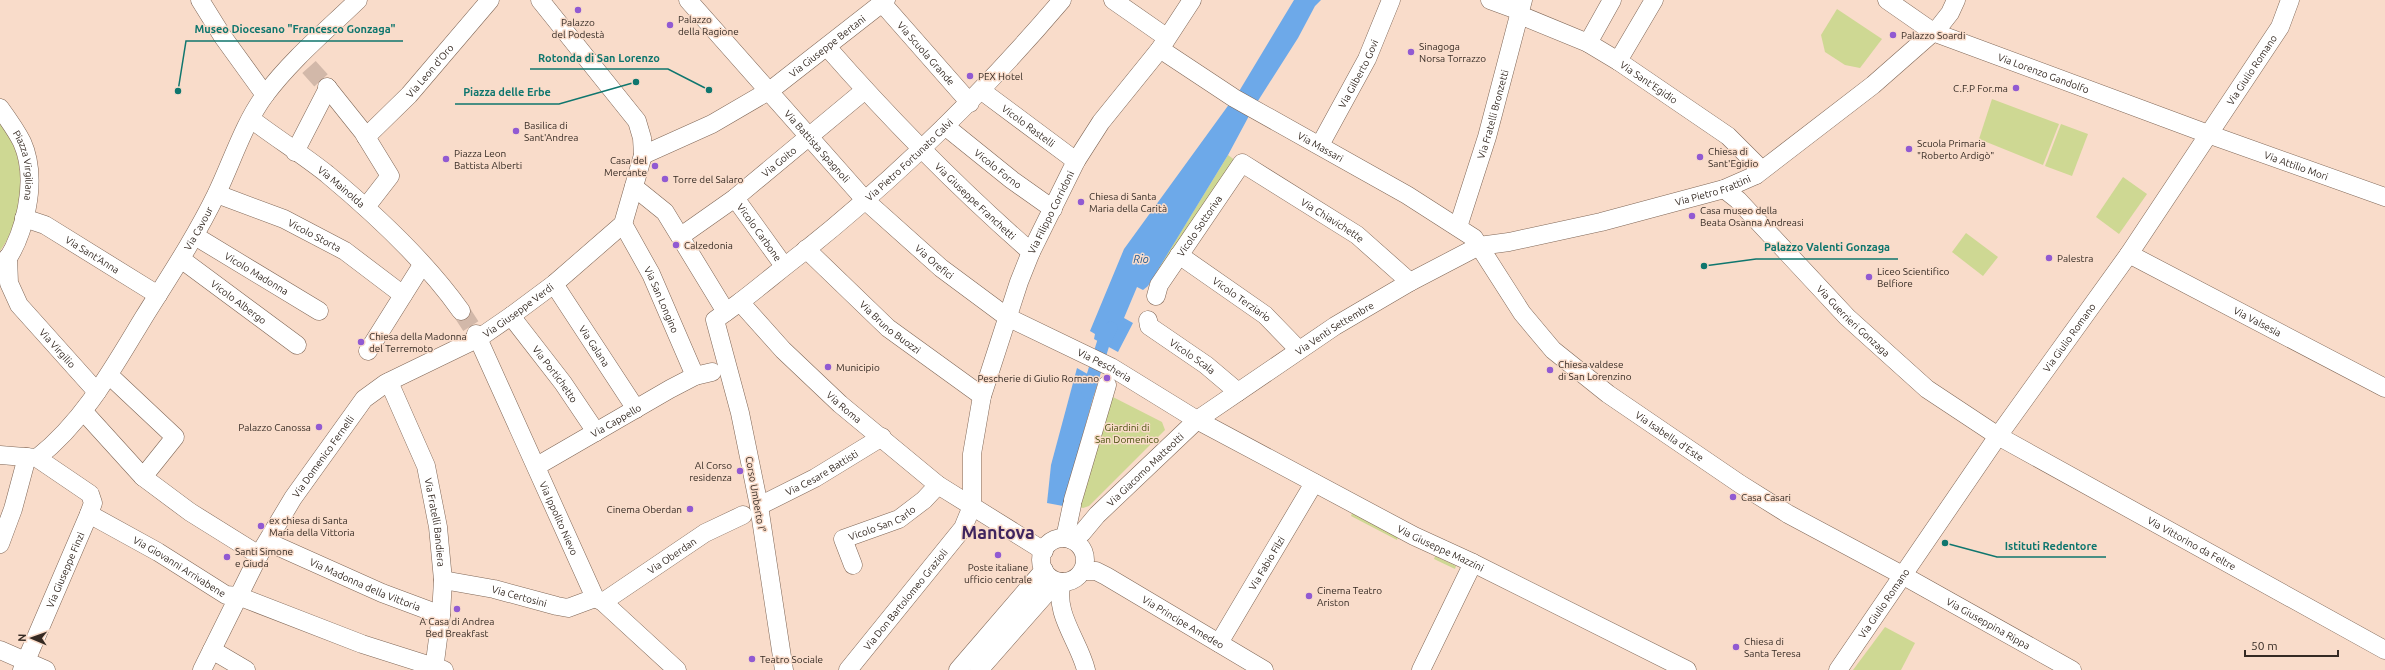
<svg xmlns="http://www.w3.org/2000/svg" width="2385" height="670" viewBox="0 0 2385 670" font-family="Ubuntu,sans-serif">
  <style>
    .green { fill: #ced893 }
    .water { fill: #6da9e9 }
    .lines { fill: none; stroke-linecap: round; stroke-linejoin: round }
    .canal { stroke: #6da9e9; stroke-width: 13 }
    .minor-tunnel { stroke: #d2b8a9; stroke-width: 18; stroke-dasharray: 18 9; stroke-linecap: butt }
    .minor-casing { stroke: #7f6656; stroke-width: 19 }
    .minor { stroke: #fff; stroke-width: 18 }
    .poi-dot { fill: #915ad2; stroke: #f9dcca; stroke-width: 1.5 }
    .labels { text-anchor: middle; stroke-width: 3; stroke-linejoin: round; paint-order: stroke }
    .poi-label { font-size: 10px; fill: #352a23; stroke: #f9dcca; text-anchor: start }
    .street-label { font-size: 10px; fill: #352a23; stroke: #f9dcca }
    .park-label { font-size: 10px; fill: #49500d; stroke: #f9dcca }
    .water-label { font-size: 11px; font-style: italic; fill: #195691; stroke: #f9dcca }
    .town-label { font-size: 18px; font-weight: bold; fill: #3f255f; stroke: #f9dcca }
    .leader { fill: none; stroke: #0f766e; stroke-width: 1.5 }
    .callout-dot { fill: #0f766e; stroke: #f9dcca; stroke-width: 1.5 }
    .callout-label { font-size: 11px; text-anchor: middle; font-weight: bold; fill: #0f766e; stroke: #f9dcca; stroke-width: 3; stroke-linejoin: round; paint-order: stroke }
  </style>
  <rect width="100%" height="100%" fill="#f9dcca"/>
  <!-- green -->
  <g class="green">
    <polygon points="1837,9 1882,39 1860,68 1845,65 1825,52 1821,35"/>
    <polygon points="1992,99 2059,124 2043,165 1979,139"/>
    <path d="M 0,123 C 4,130 10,137 13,144 C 27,174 20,225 0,251 Z"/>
    <polygon points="2061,124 2088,134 2072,176 2045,166"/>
    <polygon points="1228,155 1236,161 1158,283 1152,279"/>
    <polygon points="2123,177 2147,194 2119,234 2096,217"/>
    <polygon points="1966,233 1998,257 1983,276 1952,252"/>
    <polygon points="1109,395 1162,422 1165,430 1089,506 1083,508 1080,507"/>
    <polygon points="1353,511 1398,537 1397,540 1351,516"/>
    <polygon points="1435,556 1456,566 1455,569 1434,559"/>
    <polygon points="1885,627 1915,643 1901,670 1853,670"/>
  </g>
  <!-- water -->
  <g class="water">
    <polygon points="1294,0 1321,0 1315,6 1298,38 1256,104 1238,93"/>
    <polygon points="1230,103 1250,114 1228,155 1148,286 1143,290 1137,287 1124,318 1133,323 1118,352 1094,339 1095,334 1090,331 1124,249"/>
    <polygon points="1077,368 1098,380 1063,506 1047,503 1051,465"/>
  </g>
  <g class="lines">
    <!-- canal -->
    <polyline class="canal" points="1088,392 1103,344 1111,328"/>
    <!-- minor-tunnel -->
    <g class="minor-tunnel">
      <polyline points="309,67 327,87"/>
      <polyline points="461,311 476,334"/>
    </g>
    <!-- minor casing -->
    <g class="minor-casing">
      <g id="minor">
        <polyline points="200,0 223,37 265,95"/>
        <path id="s1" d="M 688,0 L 866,201 L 941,268 L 1007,317 L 1111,367 L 1197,420 L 1414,536 L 1473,563 L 1687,670"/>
        <polyline points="1113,0 1166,37"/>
        <polyline points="1490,0 1520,11"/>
        <path id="s2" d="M 1887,0 L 1933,32 L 2208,134 L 2385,197"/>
        <path id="s3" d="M 882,3 L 970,103"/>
        <path id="s4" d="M 1520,15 L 1588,43 L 1618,61 L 1728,136 L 1756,164 L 1756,175"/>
        <polyline points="1588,43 1612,0"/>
        <path id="s5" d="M 827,47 C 891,120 958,188 1031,252"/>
        <path id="s6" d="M 1160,49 L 1234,98 L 1407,195 L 1474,238 L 1522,313 L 1553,350 L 1608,394 L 1740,484 L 1788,514 L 1904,576 L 2072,670"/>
        <polyline points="1618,61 1654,0"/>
        <polyline points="327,87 363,132 390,176 366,207"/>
        <path id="s7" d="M 982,91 L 1076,161"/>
        <path id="s8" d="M 0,108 C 8,119 16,130 22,142 C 39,180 25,238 0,270"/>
        <path id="s9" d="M 251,119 C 276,138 303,155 327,174 C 375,214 425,260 461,311"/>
        <path id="s10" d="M 945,126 L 1012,180 L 1053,209"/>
        <path id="s11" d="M 366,137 L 409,95 L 490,0"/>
        <path id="s12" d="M 1320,145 L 1367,59 L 1391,0"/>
        <polyline points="295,152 328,88"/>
        <path id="s13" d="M 643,155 L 712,124 L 772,89 L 886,0"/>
        <polyline points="634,187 665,212 726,312"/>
        <path id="s14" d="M 1724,189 L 1738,200 L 1847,317 L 1927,389 L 1998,436 L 2385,650"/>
        <path id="s15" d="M 217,194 L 284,219 L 345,251 L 403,295"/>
        <path id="s16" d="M 735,198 L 784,266"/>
        <path id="s17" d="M 24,218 L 45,225 L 158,295"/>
        <path id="s18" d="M 623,224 L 651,274 L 695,376"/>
        <path id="s19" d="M 1458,227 L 1487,137 L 1523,0"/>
        <path id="s20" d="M 195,236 L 319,311"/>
        <path id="s21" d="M 681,236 L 735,198 L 865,90"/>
        <path id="s22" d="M 806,249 L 888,328 L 982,396"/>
        <path id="s23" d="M 2129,254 L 2385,388"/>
        <path id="s24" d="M 1179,255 L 1265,315 L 1299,350"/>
        <path id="s25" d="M 8,257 L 9,283 L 19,305 L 97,392"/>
        <path id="s26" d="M 181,259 L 297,345"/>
        <path id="s27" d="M 554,284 L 636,409"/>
        <path id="s28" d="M 1156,296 L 1159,285 L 1242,163 L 1357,235 L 1410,282"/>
        <path id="s29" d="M 740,302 C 761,286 781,269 802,253 C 897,177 983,93 1062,0"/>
        <path id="s30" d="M 511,316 L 563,383 L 596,432"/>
        <path id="s31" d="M 1148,320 L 1149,326 L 1206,365 L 1238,392"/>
        <path id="s32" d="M 476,334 L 595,598 L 603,602 L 677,670"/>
        <polyline points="368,351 422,265"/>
        <path id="s33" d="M 389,382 L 426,466 L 438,527 L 443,580 L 441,615 L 434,670"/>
        <polyline points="84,412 143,477 175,437 109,375"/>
        <path id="s34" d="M 0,455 L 37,458 L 90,494 L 93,503 L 89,514 L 158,552 L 226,595 L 238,596 L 362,644 L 444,670"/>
        <path id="s35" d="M 37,458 C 84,421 113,368 144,317 C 169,277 195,238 216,195 C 232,162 243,125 265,95 C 291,60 327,30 358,0"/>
        <path id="s36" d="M 537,466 L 670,389 L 695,376 L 712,372"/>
        <polyline points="143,477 190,512 259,555"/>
        <polyline points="1073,500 1107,385"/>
        <path id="s37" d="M 759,506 L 815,478 L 882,437"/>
        <polyline points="1065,538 1072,505"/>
        <circle cx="1063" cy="560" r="22"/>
        <path id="s38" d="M 1072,540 L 1082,533 L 1097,515 L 1197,420 L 1335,326 L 1410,282 L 1479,246 L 1509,242 L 1601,222 L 1724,189 L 1756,175 L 1873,85 L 1939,27 L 1950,13 L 1956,0"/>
        <path id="s39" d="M 268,542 L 382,593 L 441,615"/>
        <polyline points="0,544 13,509 27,457"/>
        <path id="s40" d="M 853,565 L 843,539 L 899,519 L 924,500 L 938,485"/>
        <path id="s41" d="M 1083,571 L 1096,571 L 1106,576 L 1264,670"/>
        <path id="s42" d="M 443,580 L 494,589 L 557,606 L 568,608 L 595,598"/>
        <path d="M 1062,582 C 1053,613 1079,641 1086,670"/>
        <path id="s43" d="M 603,602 L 705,533 L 743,515"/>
        <path id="s44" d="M 1219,643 L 1314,483"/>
        <polyline points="0,650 46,670"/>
        <polyline points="212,650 246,670"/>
        <path id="s45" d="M 22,670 L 89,514"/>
        <path id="s46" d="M 202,670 L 259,555 L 293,498 L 364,399 L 386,383 L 479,338 L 511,316 L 554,284 L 623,224 L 643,155 L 642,138 L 637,121 L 540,0"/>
        <path id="s47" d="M 784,670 L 759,506 L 740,413 L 715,320 L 740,302 L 783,350 L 840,404 L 938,485 L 1044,551"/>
        <path id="s48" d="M 848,670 L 963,528 L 972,506 L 972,454 L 982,396 L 1019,282 L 1031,252 L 1076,161 L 1101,122 L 1160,49 L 1192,0"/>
        <polyline points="958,670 1044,570"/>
        <polyline points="979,670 1052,587 1062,582"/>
        <polyline points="1421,670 1473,563"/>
        <path id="s49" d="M 1838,670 L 1998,436 L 2129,254 L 2280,27 L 2290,0"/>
      </g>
    </g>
    <!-- minor -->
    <use href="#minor" class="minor"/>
  </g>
  <!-- markers -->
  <g class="poi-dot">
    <circle cx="578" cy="10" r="4"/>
    <circle cx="670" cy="25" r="4"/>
    <circle cx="1893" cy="35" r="4"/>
    <circle cx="1411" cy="52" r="4"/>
    <circle cx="970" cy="76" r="4"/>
    <circle cx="2016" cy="88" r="4"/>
    <circle cx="516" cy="131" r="4"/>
    <circle cx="1909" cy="149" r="4"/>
    <circle cx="1700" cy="157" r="4"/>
    <circle cx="446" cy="159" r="4"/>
    <circle cx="655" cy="166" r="4"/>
    <circle cx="665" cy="179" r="4"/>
    <circle cx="1081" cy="202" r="4"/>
    <circle cx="1692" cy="216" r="4"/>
    <circle cx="676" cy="245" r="4"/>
    <circle cx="2049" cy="258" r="4"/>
    <circle cx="1869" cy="277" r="4"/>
    <circle cx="361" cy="342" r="4"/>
    <circle cx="828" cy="367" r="4"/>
    <circle cx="1550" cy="370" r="4"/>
    <circle cx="1107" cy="378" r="4"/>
    <circle cx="319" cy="427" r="4"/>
    <circle cx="740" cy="471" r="4"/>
    <circle cx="1733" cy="497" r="4"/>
    <circle cx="690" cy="509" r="4"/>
    <circle cx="261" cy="526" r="4"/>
    <circle cx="998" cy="555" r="4"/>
    <circle cx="227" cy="557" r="4"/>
    <circle cx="1309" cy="596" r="4"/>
    <circle cx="457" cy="609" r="4"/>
    <circle cx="1736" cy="647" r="4"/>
    <circle cx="752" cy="659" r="4"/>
  </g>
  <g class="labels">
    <!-- poi labels -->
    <g class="poi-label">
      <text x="678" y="23">Palazzo<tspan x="678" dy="12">della Ragione</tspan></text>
      <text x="578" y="26" text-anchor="middle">Palazzo<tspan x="578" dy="12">del Podestà</tspan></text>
      <text x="1901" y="39">Palazzo Soardi</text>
      <text x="1419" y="50">Sinagoga<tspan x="1419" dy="12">Norsa Torrazzo</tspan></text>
      <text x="978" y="80">PEX Hotel</text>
      <text x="2008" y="92" text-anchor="end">C.F.P For.ma</text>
      <text x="524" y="129">Basilica di<tspan x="524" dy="12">Sant'Andrea</tspan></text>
      <text x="1917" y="147">Scuola Primaria<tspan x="1917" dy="12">"Roberto Ardigò"</tspan></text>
      <text x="1708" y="155">Chiesa di<tspan x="1708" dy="12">Sant'Egidio</tspan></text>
      <text x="454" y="157">Piazza Leon<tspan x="454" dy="12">Battista Alberti</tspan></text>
      <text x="647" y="164" text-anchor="end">Casa del<tspan x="647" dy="12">Mercante</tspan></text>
      <text x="673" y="183">Torre del Salaro</text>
      <text x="1089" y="200">Chiesa di Santa<tspan x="1089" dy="12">Maria della Carità</tspan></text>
      <text x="1700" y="214">Casa museo della<tspan x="1700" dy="12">Beata Osanna Andreasi</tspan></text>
      <text x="684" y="249">Calzedonia</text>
      <text x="2057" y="262">Palestra</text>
      <text x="1877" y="275">Liceo Scientifico<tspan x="1877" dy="12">Belfiore</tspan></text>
      <text x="369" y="340">Chiesa della Madonna<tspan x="369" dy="12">del Terremoto</tspan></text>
      <text x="1558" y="368">Chiesa valdese<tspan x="1558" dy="12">di San Lorenzino</tspan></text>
      <text x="836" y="371">Municipio</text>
      <text x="1099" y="382" text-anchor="end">Pescherie di Giulio Romano</text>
      <text x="311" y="431" text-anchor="end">Palazzo Canossa</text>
      <text x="732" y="469" text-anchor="end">Al Corso<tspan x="732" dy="12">residenza</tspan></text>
      <text x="1741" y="501">Casa Casari</text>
      <text x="682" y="513" text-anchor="end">Cinema Oberdan</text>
      <text x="269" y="524">ex chiesa di Santa<tspan x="269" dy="12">Maria della Vittoria</tspan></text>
      <text x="235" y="555">Santi Simone<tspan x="235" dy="12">e Giuda</tspan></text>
      <text x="998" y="571" text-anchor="middle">Poste italiane<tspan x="998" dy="12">ufficio centrale</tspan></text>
      <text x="1317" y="594">Cinema Teatro<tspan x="1317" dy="12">Ariston</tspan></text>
      <text x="457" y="625" text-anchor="middle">A Casa di Andrea<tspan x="457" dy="12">Bed Breakfast</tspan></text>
      <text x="1744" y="645">Chiesa di<tspan x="1744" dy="12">Santa Teresa</tspan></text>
      <text x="760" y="663">Teatro Sociale</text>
    </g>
    <!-- street labels -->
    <g class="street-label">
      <text dy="4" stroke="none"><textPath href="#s13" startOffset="215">Via Giuseppe Bertani</textPath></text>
      <text dy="4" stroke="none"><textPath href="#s3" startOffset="67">Via Scuola Grande</textPath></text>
      <text dy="4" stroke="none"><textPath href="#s49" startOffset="729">Via Giulio Romano</textPath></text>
      <text dy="4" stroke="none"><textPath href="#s11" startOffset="92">Via Leon d'Oro</textPath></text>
      <text dy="4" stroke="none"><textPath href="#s2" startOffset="174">Via Lorenzo Gandolfo</textPath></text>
      <text dy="4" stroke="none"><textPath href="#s12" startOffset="81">Via Gilberto Govi</textPath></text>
      <text dy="4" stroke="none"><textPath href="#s4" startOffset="146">Via Sant'Egidio</textPath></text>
      <text dy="4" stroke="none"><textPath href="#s19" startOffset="118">Via Fratelli Bronzetti</textPath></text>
      <text dy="4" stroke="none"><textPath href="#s7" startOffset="58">Vicolo Rastelli</textPath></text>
      <text dy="4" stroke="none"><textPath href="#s6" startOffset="188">Via Massari</textPath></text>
      <text dy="4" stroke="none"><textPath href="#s1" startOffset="195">Via Battista Spagnoli</textPath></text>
      <text dy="4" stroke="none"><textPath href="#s29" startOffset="221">Via Pietro Fortunato Calvi</textPath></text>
      <text dy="4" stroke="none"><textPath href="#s21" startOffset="123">Via Goito</textPath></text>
      <text dy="4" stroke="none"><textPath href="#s8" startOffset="64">Piazza Virgiliana</textPath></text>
      <text dy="4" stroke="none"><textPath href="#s2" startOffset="443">Via Attilio Mori</textPath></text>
      <text dy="4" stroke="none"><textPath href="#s10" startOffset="68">Vicolo Forno</textPath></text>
      <text dy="4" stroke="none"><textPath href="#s9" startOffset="113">Via Mainolda</textPath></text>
      <text dy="4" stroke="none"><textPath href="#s38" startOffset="746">Via Pietro Frattini</textPath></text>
      <text dy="4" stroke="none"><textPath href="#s5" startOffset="214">Via Giuseppe Franchetti</textPath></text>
      <text dy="4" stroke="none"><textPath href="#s48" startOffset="514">Via Filippo Corridoni</textPath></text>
      <text dy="4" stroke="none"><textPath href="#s28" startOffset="266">Via Chiavichette</textPath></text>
      <text dy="4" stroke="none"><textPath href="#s28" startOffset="83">Vicolo Sottoriva</textPath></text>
      <text dy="4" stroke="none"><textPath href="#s35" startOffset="282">Via Cavour</textPath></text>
      <text dy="4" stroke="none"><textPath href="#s16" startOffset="42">Vicolo Carbone</textPath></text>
      <text dy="4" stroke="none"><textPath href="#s15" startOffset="106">Vicolo Storta</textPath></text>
      <text dy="4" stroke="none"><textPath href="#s17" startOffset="78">Via Sant'Anna</textPath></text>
      <text dy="4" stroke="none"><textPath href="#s1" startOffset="360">Via Orefici</textPath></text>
      <text dy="4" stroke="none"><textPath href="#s20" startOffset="72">Vicolo Madonna</textPath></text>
      <text dy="4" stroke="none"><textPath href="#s18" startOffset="85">Via San Longino</textPath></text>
      <text dy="4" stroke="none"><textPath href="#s24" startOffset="77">Vicolo Terziario</textPath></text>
      <text dy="4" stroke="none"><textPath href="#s26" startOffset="72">Vicolo Albergo</textPath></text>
      <text dy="4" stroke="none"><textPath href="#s46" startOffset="495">Via Giuseppe Verdi</textPath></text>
      <text dy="4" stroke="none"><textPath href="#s14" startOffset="185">Via Guerrieri Gonzaga</textPath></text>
      <text dy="4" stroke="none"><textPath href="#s23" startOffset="145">Via Valsesia</textPath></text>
      <text dy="4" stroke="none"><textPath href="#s22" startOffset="115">Via Bruno Buozzi</textPath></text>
      <text dy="4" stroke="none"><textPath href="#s38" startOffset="339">Via Venti Settembre</textPath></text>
      <text dy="4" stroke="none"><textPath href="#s49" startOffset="405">Via Giulio Romano</textPath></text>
      <text dy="4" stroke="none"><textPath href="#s27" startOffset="74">Via Galana</textPath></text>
      <text dy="4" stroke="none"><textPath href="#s25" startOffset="108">Via Virgilio</textPath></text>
      <text dy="4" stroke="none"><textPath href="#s31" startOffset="59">Vicolo Scala</textPath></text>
      <text dy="4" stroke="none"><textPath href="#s1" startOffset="560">Via Pescheria</textPath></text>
      <text dy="4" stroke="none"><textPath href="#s30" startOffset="73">Via Portichetto</textPath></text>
      <text dy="4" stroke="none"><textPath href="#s47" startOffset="536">Via Roma</textPath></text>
      <text dy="4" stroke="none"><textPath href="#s36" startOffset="91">Via Cappello</textPath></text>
      <text dy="4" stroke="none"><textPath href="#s6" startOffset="649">Via Isabella d'Este</textPath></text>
      <text dy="4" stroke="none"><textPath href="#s46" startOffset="246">Via Domenico Fernelli</textPath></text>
      <text dy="4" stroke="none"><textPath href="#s38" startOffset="102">Via Giacomo Matteotti</textPath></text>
      <text dy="4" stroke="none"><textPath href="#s37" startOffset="71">Via Cesare Battisti</textPath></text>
      <text transform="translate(756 494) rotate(80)" y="4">Corso Umberto I°</text>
      <text dy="4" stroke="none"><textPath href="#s32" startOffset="202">Via Ippolito Nievo</textPath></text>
      <text dy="4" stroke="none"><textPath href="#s33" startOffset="149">Via Fratelli Bandiera</textPath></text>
      <text dy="4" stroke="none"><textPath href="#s40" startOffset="70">Vicolo San Carlo</textPath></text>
      <text dy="4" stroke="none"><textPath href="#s14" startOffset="592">Via Vittorino da Feltre</textPath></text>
      <text dy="4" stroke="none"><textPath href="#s1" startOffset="943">Via Giuseppe Mazzini</textPath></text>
      <text dy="4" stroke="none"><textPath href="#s43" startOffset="83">Via Oberdan</textPath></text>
      <text dy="4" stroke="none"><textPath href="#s44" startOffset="93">Via Fabio Filzi</textPath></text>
      <text dy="4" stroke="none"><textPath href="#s34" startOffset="227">Via Giovanni Arrivabene</textPath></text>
      <text dy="4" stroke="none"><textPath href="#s45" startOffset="109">Via Giuseppe Finzi</textPath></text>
      <text dy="4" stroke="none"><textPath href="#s39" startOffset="106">Via Madonna della Vittoria</textPath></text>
      <text dy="4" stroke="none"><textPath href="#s42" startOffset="78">Via Certosini</textPath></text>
      <text dy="4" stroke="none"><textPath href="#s48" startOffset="91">Via Don Bartolomeo Grazioli</textPath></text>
      <text dy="4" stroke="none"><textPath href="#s49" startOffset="81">Via Giulio Romano</textPath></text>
      <text dy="4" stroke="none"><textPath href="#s41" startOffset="114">Via Principe Amedeo</textPath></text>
      <text dy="4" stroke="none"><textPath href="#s6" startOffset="1019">Via Giuseppina Rippa</textPath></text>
    </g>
    <!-- park labels -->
    <g class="park-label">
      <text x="1127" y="431">Giardini di<tspan x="1127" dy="12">San Domenico</tspan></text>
    </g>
    <!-- water labels -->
    <g class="water-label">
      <text x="1141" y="263">Rio</text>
    </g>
    <!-- town labels -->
    <g class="town-label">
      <text x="998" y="539">Mantova</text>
    </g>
  </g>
  <!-- callouts -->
  <path class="leader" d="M178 91L186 41H403M709 90L668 69H530M636 82L559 104H455M1704 266L1756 259H1898M1945 543L1997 557H2106"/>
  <g class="callout-dot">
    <circle cx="178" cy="91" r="4"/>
    <circle cx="709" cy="90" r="4"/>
    <circle cx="636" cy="82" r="4"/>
    <circle cx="1704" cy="266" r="4"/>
    <circle cx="1945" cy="543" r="4"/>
  </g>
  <g class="callout-label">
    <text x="295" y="33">Museo Diocesano "Francesco Gonzaga"</text>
    <text x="599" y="62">Rotonda di San Lorenzo</text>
    <text x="507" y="96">Piazza delle Erbe</text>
    <text x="1827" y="251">Palazzo Valenti Gonzaga</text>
    <text x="2051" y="550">Istituti Redentore</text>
  </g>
  <!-- north arrow -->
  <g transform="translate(32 638) rotate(272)" stroke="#f9dcca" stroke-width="3" paint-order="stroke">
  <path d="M0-3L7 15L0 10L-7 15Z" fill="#352a23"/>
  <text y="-6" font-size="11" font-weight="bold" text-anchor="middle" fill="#352a23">N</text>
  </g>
  <!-- scale -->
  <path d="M2245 650v6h93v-6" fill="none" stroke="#352a23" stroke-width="2"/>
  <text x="2251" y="650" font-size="12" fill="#352a23" stroke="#f9dcca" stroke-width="3" paint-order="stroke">50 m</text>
</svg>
